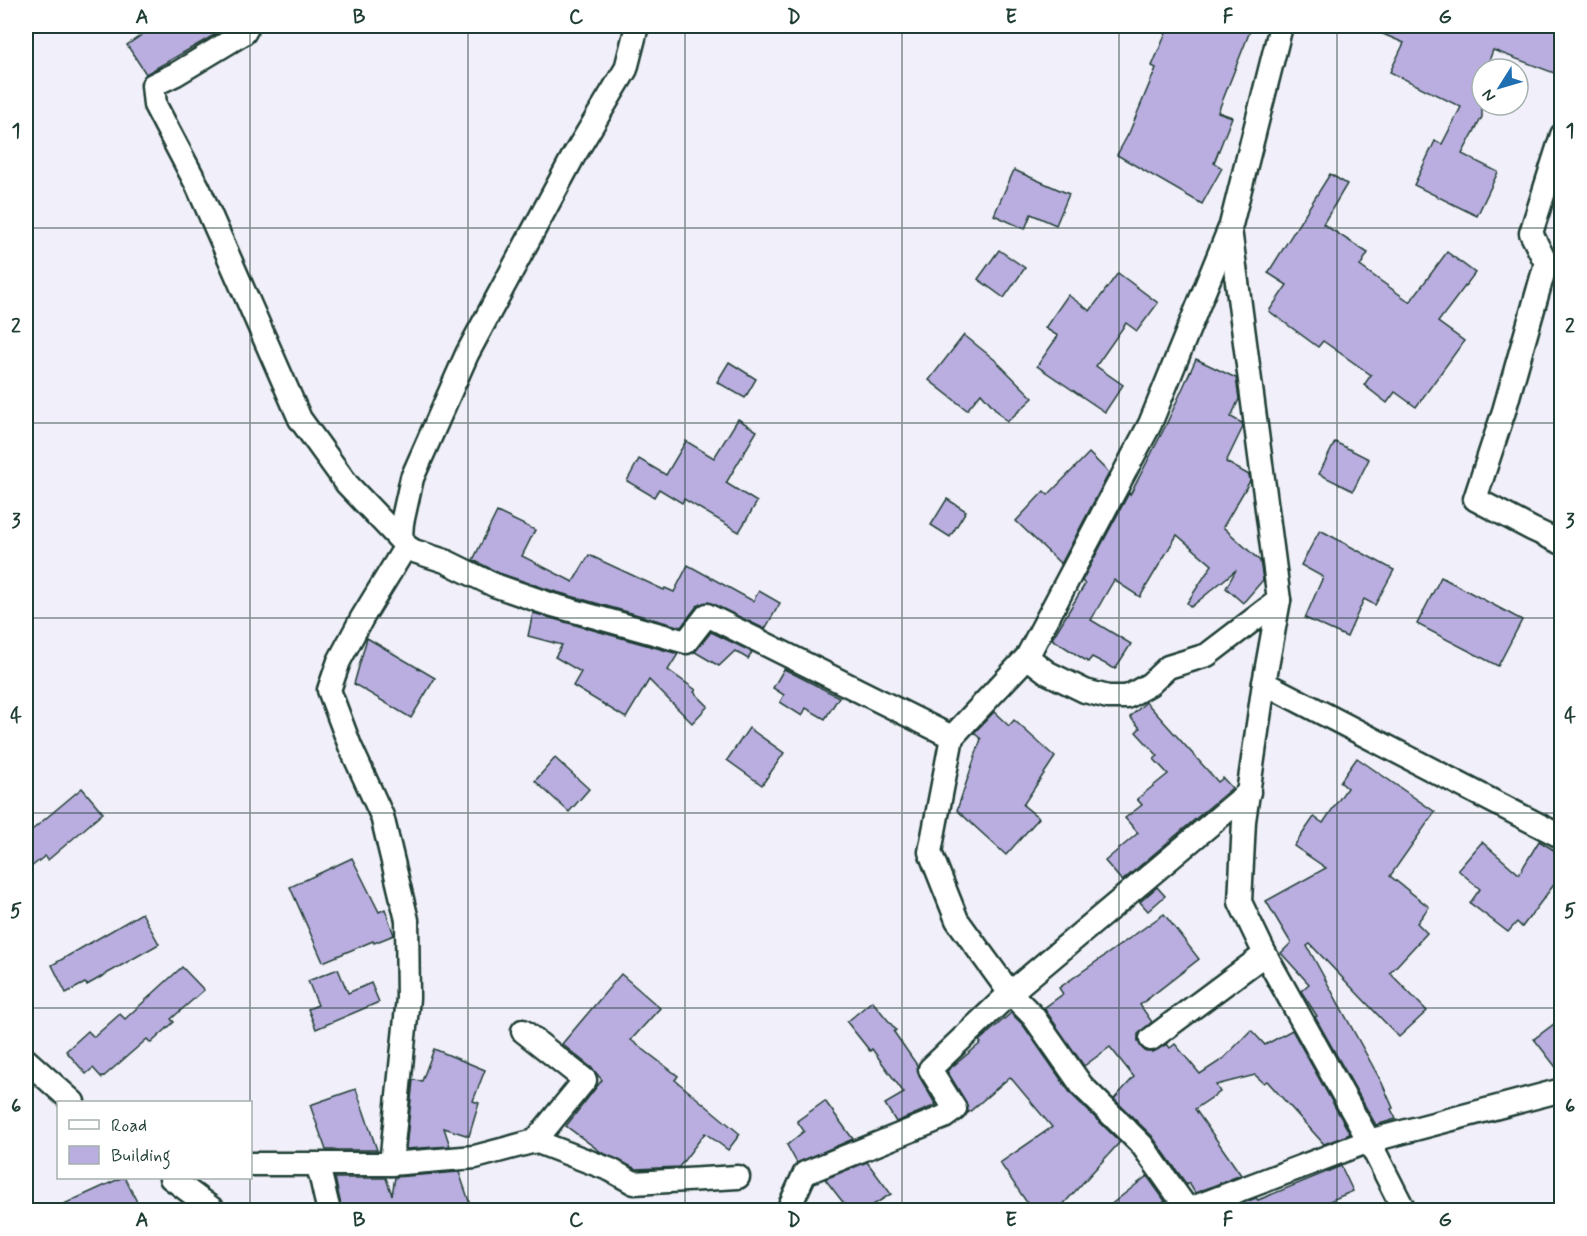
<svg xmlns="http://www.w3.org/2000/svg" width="1587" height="1236" viewBox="0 0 1587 1236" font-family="Mynerve,sans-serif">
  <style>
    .building { fill: #b9aedf; stroke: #1f3d34; stroke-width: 1.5 }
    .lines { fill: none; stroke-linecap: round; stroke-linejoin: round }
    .street-casing { stroke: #1f3d34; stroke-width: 27 }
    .street { stroke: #fff; stroke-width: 22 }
    .grid { fill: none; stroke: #1f3d34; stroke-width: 1.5; stroke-opacity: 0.55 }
    .neatline { fill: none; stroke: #1f3d34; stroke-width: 2 }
    .grid-label { font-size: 20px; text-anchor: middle; font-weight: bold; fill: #1f3d34 }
  </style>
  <rect width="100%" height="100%" fill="#f1eff9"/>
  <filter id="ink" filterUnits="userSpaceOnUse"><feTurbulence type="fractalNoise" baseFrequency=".0167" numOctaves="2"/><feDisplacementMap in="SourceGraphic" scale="12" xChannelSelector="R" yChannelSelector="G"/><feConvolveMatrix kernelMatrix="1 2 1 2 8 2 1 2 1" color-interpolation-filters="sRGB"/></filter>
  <g filter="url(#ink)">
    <!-- building -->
    <g class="building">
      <polygon points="155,26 230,26 146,74 127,45"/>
      <polygon points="1169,26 1252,26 1218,112 1232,117 1214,163 1222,168 1202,204 1117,155 1129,133 1156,68 1152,66"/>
      <polygon points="1364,26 1562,26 1562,76 1493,50 1486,69 1482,69 1482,117 1462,154 1498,172 1477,216 1414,185 1435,141 1442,144 1461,107 1390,72 1404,43"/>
      <polygon points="1014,170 1069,194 1056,225 1031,214 1025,229 994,215"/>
      <polygon points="1330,174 1347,184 1323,224 1368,253 1360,266 1410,302 1447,252 1475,273 1438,322 1464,341 1416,407 1395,392 1387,403 1364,385 1371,375 1323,341 1318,347 1269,311 1287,285 1268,273"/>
      <polygon points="999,250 1025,268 1004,298 978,279"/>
      <polygon points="1118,273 1158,303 1137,331 1126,323 1096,366 1123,385 1105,412 1037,366 1058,336 1045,328 1068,295 1090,311"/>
      <polygon points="964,335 995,360 1033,398 1007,422 981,393 967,410 929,380"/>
      <polygon points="1196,359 1236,378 1239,399 1231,417 1242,423 1243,427 1226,462 1249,475 1250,481 1223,527 1260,561 1263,580 1243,603 1226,588 1236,570 1191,607 1187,603 1212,565 1177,535 1140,597 1114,580 1091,620 1131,644 1115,669 1092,657 1088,662 1052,639 1085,584 1082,581 1129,493 1130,495 1166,425"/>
      <polygon points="729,362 756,379 745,398 717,382"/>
      <polygon points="738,419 757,431 726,483 757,502 739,532 684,499 682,503 659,489 654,497 627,481 639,459 666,475 686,441 714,458"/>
      <polygon points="1335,442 1369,459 1353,491 1319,474"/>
      <polygon points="1089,453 1109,473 1061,564 1016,521 1044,491 1048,495"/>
      <polygon points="947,499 966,511 950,537 931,525"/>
      <polygon points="497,512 535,530 522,556 573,582 589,555 664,590 665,588 674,592 688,565 753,601 759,591 780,603 765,629 708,602 697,606 681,627 553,591 499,573 473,560"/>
      <polygon points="1320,530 1394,570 1375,605 1364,599 1347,637 1305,618 1323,577 1301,565"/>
      <polygon points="1441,577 1522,620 1498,666 1417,624"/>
      <polygon points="533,613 678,654 668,670 696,690 694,692 708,706 692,723 649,680 626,718 573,686 581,672 555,657 562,645 528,636"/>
      <polygon points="711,632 752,652 748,659 735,651 719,666 695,652"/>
      <polygon points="367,638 435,678 411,718 354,684"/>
      <polygon points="784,669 839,697 825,719 806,708 802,716 780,702 784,695 773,688"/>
      <polygon points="1146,702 1218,782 1223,778 1232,788 1122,881 1105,861 1138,833 1125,818 1142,805 1137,799 1168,774 1154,759 1158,756 1136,732 1140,728 1130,717"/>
      <polygon points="994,712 1009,726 1014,720 1055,757 1023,805 1039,818 1006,855 957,810 981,739 974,733"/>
      <polygon points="749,728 784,753 762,785 727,760"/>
      <polygon points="555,758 589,789 569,812 535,781"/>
      <polygon points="1357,758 1435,812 1390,876 1429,907 1417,923 1427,933 1390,973 1427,1011 1399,1037 1310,944 1307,946 1382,1083 1393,1108 1391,1109 1396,1119 1376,1125 1315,1017 1317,1016 1301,991 1309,984 1281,953 1291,943 1266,901 1326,868 1294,846 1314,817 1323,823 1347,788 1340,782"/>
      <polygon points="82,788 103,813 48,860 45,856 26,871 26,835"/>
      <polygon points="1539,841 1562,855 1562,874 1522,927 1517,922 1508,932 1470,903 1480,889 1458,870 1482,842 1519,874"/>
      <polygon points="352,858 379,912 385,909 394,935 374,943 373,941 323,962 290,887"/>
      <polygon points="1157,887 1165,896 1148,911 1140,902"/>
      <polygon points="142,913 159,944 87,985 85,983 66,993 52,965"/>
      <polygon points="1164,914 1199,959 1140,1005 1152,1022 1138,1034 1138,1041 1141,1047 1146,1052 1152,1052 1167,1044 1170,1048 1175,1044 1200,1074 1223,1059 1251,1030 1265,1045 1292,1030 1350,1134 1324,1144 1267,1081 1264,1083 1255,1075 1216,1085 1220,1092 1195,1109 1241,1175 1195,1193 1189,1183 1187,1185 1152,1136 1114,1099 1134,1077 1110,1047 1084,1066 1044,1008 1063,994 1059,988"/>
      <polygon points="182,967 204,990 171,1019 174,1022 151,1043 147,1039 102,1078 93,1068 86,1074 66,1051 88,1031 94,1037 120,1014 125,1019"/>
      <polygon points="338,969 348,993 371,983 379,1002 316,1029 308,1009 318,1005 308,981"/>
      <polygon points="621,974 660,1008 631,1040 678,1076 675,1080 740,1134 728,1150 705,1133 679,1167 636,1169 601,1152 566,1126 602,1080 593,1069 562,1044"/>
      <polygon points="872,1001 896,1030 894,1032 917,1065 919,1076 936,1105 896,1122 885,1104 904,1093 872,1049 870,1051 847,1022"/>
      <polygon points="1011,1013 1023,1025 1071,1094 1120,1142 1058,1210 1032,1210 1000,1163 1052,1127 1010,1077 968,1113 966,1102 947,1071 981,1043 979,1041"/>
      <polygon points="1562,1018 1562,1075 1534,1039"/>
      <polygon points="434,1049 485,1070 473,1101 479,1103 469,1136 444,1128 450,1146 406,1149 413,1080 422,1081"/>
      <polygon points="356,1089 377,1150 326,1150 310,1105"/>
      <polygon points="825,1101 853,1139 797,1163 787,1145 804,1131 797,1121"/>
      <polygon points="867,1162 891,1194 865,1210 849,1210 825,1179"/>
      <polygon points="1341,1166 1353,1191 1327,1202 1332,1210 1224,1210 1256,1198 1258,1200"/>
      <polygon points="459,1172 472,1210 342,1210 335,1178 386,1178 392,1195 395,1177"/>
      <polygon points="1147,1176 1165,1201 1154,1210 1104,1210"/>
      <polygon points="121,1178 125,1178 141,1210 51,1210"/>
    </g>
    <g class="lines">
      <!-- street casing -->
      <g class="street-casing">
        <g id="street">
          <polyline points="248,26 244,33 176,74 153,85 155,105 198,187 300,419 347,484 406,546 414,551 445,561 494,585 549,604 686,642 707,615 952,737"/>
          <polyline points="1281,26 1230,229 1279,600 1264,683 1244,821 1240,902 1265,954 1369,1141 1404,1210"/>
          <polyline points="1562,135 1531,233 1546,263 1504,411 1475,499 1532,529 1562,543"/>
          <polyline points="403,540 401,536 402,523 412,478 467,354 573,157 626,69 637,26"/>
          <polyline points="1027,657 1048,673 1085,691 1108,697 1127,697 1150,684 1168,667 1207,655 1279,600"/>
          <polyline points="1264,683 1562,837"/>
          <polyline points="523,1031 585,1080 535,1141"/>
          <polyline points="1151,1039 1265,954"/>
          <polyline points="26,1060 73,1102"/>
          <polyline points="250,1164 391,1164 475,1157 535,1141 611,1170 634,1183 738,1177"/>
          <polyline points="391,1164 408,998 407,920 382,816 350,746 329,690 339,661 362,618 406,546"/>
          <path d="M 317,1165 C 323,1180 324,1195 329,1210"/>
          <polyline points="171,1178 214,1210"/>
          <polyline points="788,1210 805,1173 944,1117 955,1109 930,1069 1010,993 1249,792"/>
          <polyline points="1187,1210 1369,1141 1562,1090"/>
          <polyline points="1188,1210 1142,1145 1082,1086 1033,1016 1010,993 957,920 930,852 952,737 1027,657 1150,424 1229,230"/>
        </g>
      </g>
      <!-- street -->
      <use href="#street" class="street"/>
    </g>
  </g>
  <!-- grid -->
  <path class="grid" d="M 250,26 L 250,1102M 468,26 L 468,1210M 685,26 L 685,1210M 902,26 L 902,1210M 1119,26 L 1119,1210M 1337,26 L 1337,1210M 26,228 L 1562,228M 26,423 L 1562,423M 26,618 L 1562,618M 26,813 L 1562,813M 26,1008 L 1562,1008M 250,1178 L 250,1210"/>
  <!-- margin -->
  <rect width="1587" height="1236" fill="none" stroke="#fff" stroke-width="66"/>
  <!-- legend -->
  <rect x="57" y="1101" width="195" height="78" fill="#ffffff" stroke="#a5b1ae" stroke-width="1.5"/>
  <rect x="69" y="1120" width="30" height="9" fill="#ffffff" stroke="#a5b1ae" stroke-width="1.5"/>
  <text x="111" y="1131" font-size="18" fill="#1f3d34">Road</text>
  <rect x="69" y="1146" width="30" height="18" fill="#b9aedf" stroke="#a5b1ae" stroke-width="1.5"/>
  <text x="111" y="1161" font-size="18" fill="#1f3d34">Building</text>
  <!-- north arrow -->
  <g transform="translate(1500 87) rotate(233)"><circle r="28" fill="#ffffff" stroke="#a5b1ae" stroke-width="1.5"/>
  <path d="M0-4.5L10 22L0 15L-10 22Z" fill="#1f6fb2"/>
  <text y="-9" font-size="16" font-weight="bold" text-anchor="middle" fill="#1f3d34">N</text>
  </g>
  <rect x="33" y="33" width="1521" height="1170" class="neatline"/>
  <g class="grid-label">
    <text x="142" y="23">A</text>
    <text x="359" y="23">B</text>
    <text x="576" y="23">C</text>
    <text x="794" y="23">D</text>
    <text x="1011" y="23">E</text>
    <text x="1228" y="23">F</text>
    <text x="1445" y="23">G</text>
    <text x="16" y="137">1</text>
    <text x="1570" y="137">1</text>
    <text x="16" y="332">2</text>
    <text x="1570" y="332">2</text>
    <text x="16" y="527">3</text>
    <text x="1570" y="527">3</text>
    <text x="16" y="722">4</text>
    <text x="1570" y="722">4</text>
    <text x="16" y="917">5</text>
    <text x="1570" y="917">5</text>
    <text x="16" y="1112">6</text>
    <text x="1570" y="1112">6</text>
    <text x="142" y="1226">A</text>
    <text x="359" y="1226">B</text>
    <text x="576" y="1226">C</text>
    <text x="794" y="1226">D</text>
    <text x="1011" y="1226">E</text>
    <text x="1228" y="1226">F</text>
    <text x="1445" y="1226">G</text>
  </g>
</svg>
